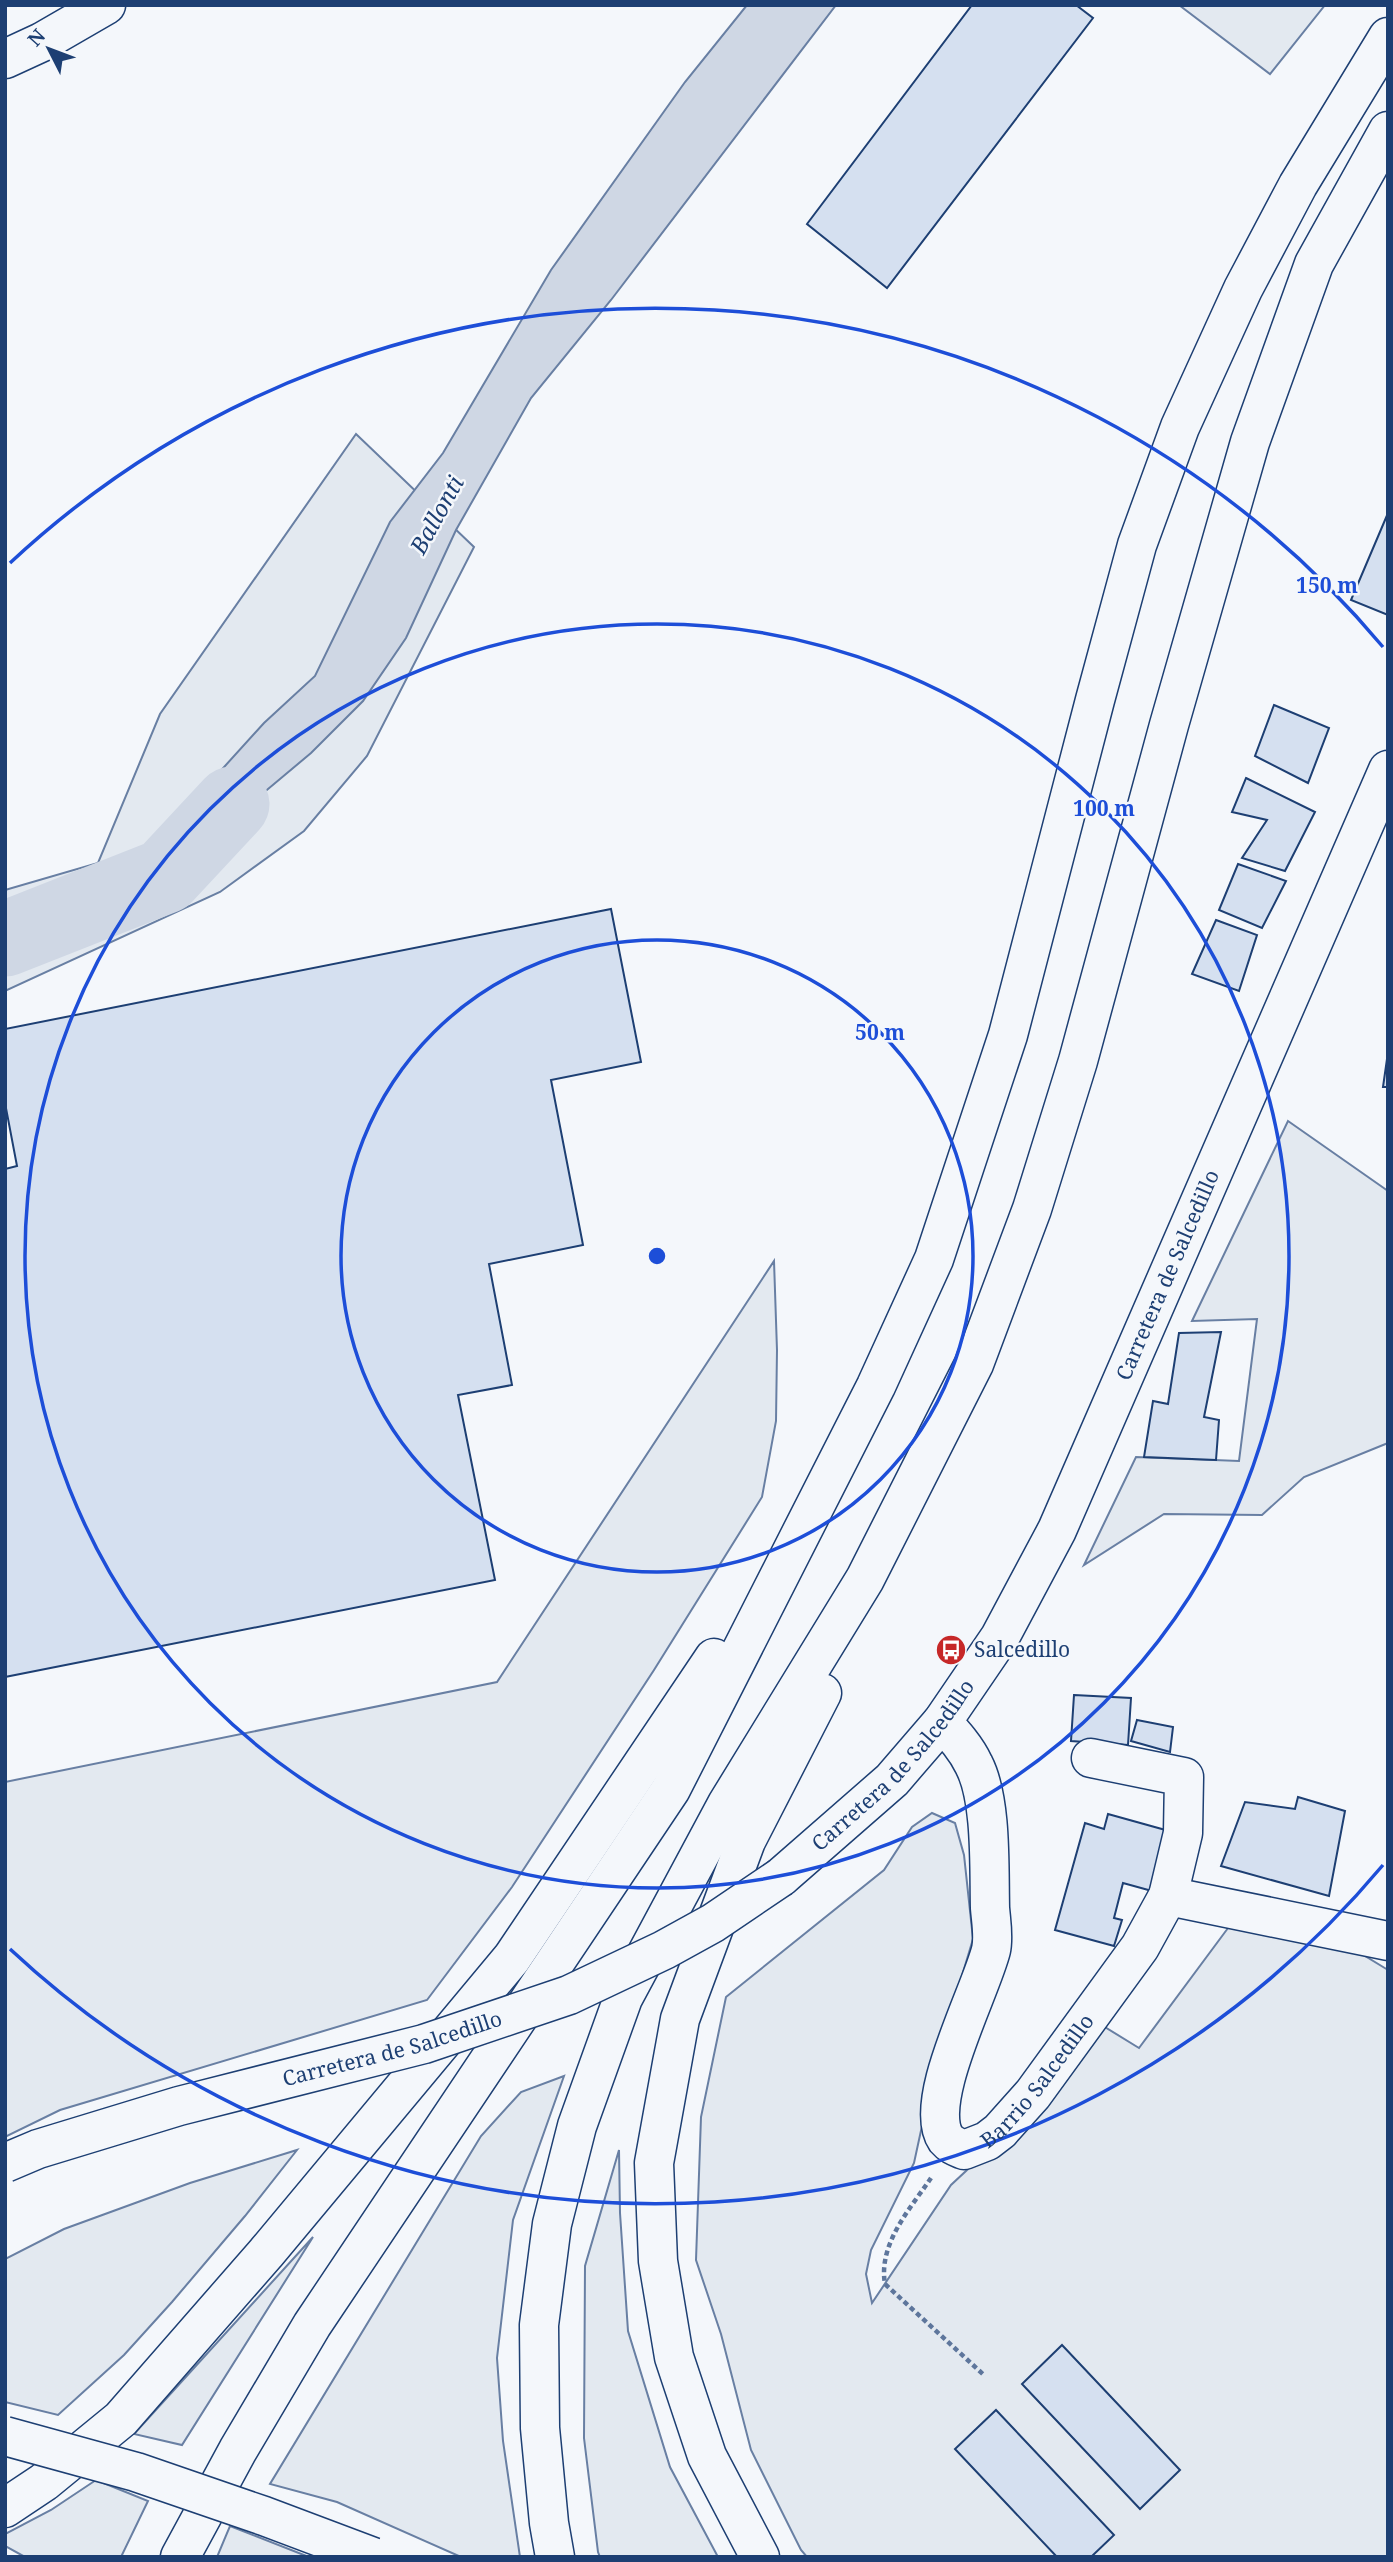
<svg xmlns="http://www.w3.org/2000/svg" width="1393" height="2562" viewBox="0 0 1393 2562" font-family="'Noto Serif',serif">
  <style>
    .green { fill: #e3e9f0; stroke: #687fa3; stroke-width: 2 }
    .water { fill: #cfd7e4; stroke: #687fa3; stroke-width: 2 }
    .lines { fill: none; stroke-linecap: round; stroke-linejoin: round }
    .river { stroke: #cfd7e4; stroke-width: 75 }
    .building { fill: #d5e0f0; stroke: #1d3f73; stroke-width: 2 }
    .minor-casing { stroke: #1d3f73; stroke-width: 41 }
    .highway-casing { stroke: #1d3f73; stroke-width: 41 }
    .path { stroke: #5e769c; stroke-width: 4.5; stroke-dasharray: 5 3.5; stroke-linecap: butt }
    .minor { stroke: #f4f7fb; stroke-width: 38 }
    .highway { stroke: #f4f7fb; stroke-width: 38 }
    .minor-bridge-casing { stroke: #1d3f73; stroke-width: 41; stroke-linecap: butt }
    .highway-bridge-casing { stroke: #1d3f73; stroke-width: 41; stroke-linecap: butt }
    .minor-bridge { stroke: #f4f7fb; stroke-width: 38 }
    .highway-bridge { stroke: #f4f7fb; stroke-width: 38 }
    .ring { fill: none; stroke: #1d4ed8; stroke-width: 3.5 }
    .labels { text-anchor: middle; stroke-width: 5; stroke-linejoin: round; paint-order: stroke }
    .street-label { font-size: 21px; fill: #1d3f73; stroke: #f4f7fb }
    .poi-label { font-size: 21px; fill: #1d3f73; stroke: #f4f7fb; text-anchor: start }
    .water-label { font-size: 23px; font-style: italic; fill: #1d3f73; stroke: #f4f7fb }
    .centre { fill: #1d4ed8; stroke: #f4f7fb; stroke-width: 3.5 }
    .ring-label { font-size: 21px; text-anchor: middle; font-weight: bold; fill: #1d4ed8; stroke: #f4f7fb; stroke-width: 5; stroke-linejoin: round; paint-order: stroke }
  </style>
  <rect width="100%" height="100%" fill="#f4f7fb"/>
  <!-- green -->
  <g class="green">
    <polygon points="1179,5 1325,5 1270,74"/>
    <polygon points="356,434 474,547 367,756 304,831 220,892 5,991 5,890 98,863 160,714"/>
    <polygon points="1288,1121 1388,1191 1388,1443 1304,1477 1262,1515 1164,1514 1084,1565 1136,1457 1239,1461 1257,1319 1192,1321"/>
    <polygon points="774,1261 777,1350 776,1421 762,1497 654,1670 512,1887 427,2000 60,2110 5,2137 5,1782 497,1682"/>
    <polygon points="932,1813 955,1823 964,1855 973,1939 935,2066 914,2163 871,2250 866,2274 872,2303 951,2185 1011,2129 1095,2021 1139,2048 1231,1924 1360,1953 1388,1970 1388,2557 807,2557 801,2550 751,2450 721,2334 696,2260 701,2117 726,1997 884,1870 912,1827"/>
    <polygon points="564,2076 513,2220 497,2358 503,2441 520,2557 461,2557 337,2502 270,2484 481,2136 521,2092"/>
    <polygon points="297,2150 245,2216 172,2302 124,2355 58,2415 5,2402 5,2259 64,2229 190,2183"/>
    <polygon points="619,2150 620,2213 628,2331 670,2467 718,2557 600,2557 598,2552 584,2438 585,2266"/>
    <polygon points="313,2237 182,2445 134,2434"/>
    <polygon points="96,2480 148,2501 121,2557 25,2557 5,2546 5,2534 51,2510"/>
    <polygon points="230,2526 309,2557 217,2557"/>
  </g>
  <!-- water -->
  <polygon class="water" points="747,5 836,5 611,300 531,398 456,530 406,638 363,701 311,753 249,805 220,835 165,876 139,886 183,827 215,777 264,723 315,676 390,522 443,453 551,270 685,82"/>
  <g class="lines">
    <!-- river -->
    <polyline class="river" points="5,939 165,876 232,804"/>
  </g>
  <!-- building -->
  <g class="building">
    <polygon points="972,5 1076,5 1093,18 887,288 807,224"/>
    <polygon points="1388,513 1388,615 1351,600"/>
    <polygon points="1274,705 1329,728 1308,783 1255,756"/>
    <polygon points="1246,778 1315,812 1285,871 1242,858 1267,820 1232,812"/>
    <polygon points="1238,864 1286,881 1262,928 1219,910"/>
    <polygon points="611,909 641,1062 551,1080 583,1245 489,1264 512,1385 458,1395 495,1580 5,1677 5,1169 17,1166 5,1103 5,1029"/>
    <polygon points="1216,920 1257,935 1239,991 1192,974"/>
    <polygon points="1388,1052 1388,1087 1383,1087"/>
    <polygon points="1221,1332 1204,1417 1219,1420 1216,1460 1144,1457 1153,1401 1168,1404 1179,1333"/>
    <polygon points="1074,1695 1131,1698 1128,1745 1071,1741"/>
    <polygon points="1137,1720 1173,1727 1170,1752 1131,1741"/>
    <polygon points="1298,1797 1345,1811 1329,1896 1221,1866 1245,1802 1295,1809"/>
    <polygon points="1108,1814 1169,1831 1152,1891 1123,1883 1114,1918 1122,1920 1114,1946 1055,1930 1085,1823 1104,1829"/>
    <polygon points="1062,2345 1180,2470 1140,2509 1022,2384"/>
    <polygon points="996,2410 1114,2535 1091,2557 1057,2557 955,2449"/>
  </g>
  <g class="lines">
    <!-- minor casing -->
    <g class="minor-casing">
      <g id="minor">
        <polyline points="5,59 42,42 106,5"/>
        <path id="s1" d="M 942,1722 C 954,1735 966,1748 974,1765 C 992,1800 989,1868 990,1908 C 991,1921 994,1937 991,1950 C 981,1991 921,2103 946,2139 C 951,2145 957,2147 964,2150 L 987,2141 L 1000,2131 L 1033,2094 L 1140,1947 L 1168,1896 L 1183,1833 L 1184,1777 L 1091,1758"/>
        <path id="s2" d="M 781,1877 L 892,1780 L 942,1722 L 1000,1637 L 1057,1530 L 1388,770"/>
        <polyline points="1168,1896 1388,1941"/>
      </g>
    </g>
    <!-- highway casing -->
    <g class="highway-casing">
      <g id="highway">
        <polyline points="5,2508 44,2482 121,2419 266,2253 512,1958 714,1658"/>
        <polyline points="180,2557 238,2450 312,2325 671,1789 876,1386 934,1259 1008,1035 1095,700 1137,545 1180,427 1243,289 1298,185 1388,37"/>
        <polyline points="555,2557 549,2523 540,2428 539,2325 552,2224 577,2126 623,1998 727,1804 865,1579 974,1364 1032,1209 1078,1061 1169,725 1250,442 1314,264 1388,131"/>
        <polyline points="760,2557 707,2456 674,2357 658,2261 654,2163 680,2019 746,1841 822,1693"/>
      </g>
    </g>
    <!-- path -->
    <path class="path" d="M 931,2178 C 910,2209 878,2244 885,2284 L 985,2376"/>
    <!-- minor -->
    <use href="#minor" class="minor"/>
    <!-- highway -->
    <use href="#highway" class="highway"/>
    <!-- minor-bridge casing -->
    <g class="minor-bridge-casing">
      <g id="minor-bridge">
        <path id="s3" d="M 5,2163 L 38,2149 L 179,2106 L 424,2044 L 569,1995 L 664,1950 L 713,1923 L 781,1877"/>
      </g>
    </g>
    <!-- highway-bridge casing -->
    <g class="highway-bridge-casing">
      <polyline id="highway-bridge" points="5,2436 136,2472 264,2516 373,2557"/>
    </g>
    <!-- minor-bridge -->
    <use href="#minor-bridge" class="minor-bridge"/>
    <!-- highway-bridge -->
    <use href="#highway-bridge" class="highway-bridge"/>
  </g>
  <!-- distance rings -->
  <g class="ring">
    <circle cx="657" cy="1256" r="316"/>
    <circle cx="657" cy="1256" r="632"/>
    <path d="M1383 1865A948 948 0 0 1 10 1949M10 563A948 948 0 0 1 1383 647"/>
  </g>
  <!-- icons -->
  <defs>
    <g id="bus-disc" transform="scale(1.575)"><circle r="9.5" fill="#c62828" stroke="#f4f7fb"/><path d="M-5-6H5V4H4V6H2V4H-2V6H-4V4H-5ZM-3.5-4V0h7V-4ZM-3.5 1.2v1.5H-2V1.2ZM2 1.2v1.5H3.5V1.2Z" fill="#fff"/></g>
  </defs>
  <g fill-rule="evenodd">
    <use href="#bus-disc" x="951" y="1650"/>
  </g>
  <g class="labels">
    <!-- street labels -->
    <g class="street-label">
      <text dy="7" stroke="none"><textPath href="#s2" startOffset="726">Carretera de Salcedillo</textPath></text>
      <text dy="7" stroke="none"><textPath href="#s2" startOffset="159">Carretera de Salcedillo</textPath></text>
      <text dy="7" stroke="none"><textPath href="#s3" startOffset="404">Carretera de Salcedillo</textPath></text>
      <text dy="7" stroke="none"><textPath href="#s1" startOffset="564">Barrio Salcedillo</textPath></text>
    </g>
    <!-- poi labels -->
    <g class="poi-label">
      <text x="974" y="1657">Salcedillo</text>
    </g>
    <!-- water labels -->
    <g class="water-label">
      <text transform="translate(437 515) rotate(-61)" y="8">Ballonti</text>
    </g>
  </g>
  <circle cx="657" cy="1256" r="10" class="centre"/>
  <g class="ring-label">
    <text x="1327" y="593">150 m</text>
    <text x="1104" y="816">100 m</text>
    <text x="880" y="1040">50 m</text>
  </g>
  <!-- border -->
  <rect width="1393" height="2562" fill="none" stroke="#1d3f73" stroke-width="14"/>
  <!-- north arrow -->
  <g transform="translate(49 49) rotate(312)" stroke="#f4f7fb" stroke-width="5" paint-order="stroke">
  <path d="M0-5L12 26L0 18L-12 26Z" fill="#1d3f73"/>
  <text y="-10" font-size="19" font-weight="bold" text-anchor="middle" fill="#1d3f73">N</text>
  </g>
</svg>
